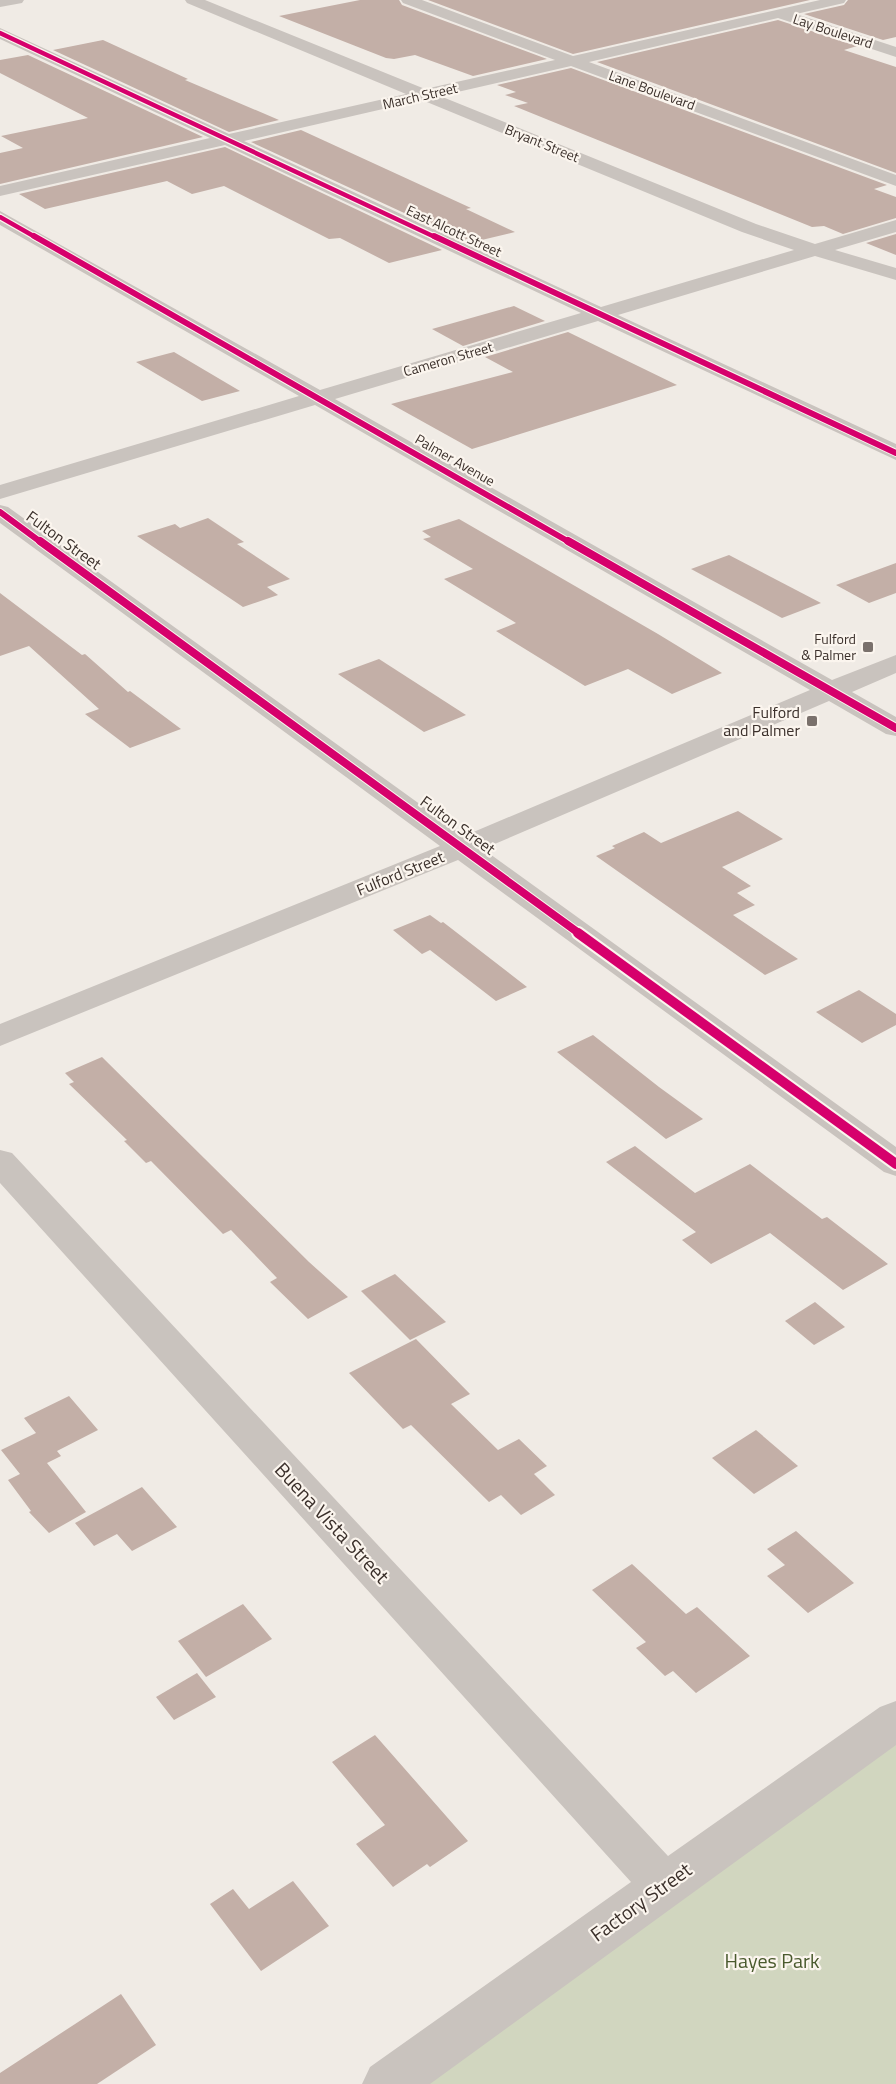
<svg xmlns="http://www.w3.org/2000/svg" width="896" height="2084" viewBox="0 0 896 2084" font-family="'Titillium Web',sans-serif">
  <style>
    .green { fill: #d1d6bf }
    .building { fill: #c3afa7 }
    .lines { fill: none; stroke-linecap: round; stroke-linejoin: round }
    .street { fill: #c9c3be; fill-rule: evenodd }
    .cycleway-far3-casing { stroke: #fbf5ee; stroke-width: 7 }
    .cycleway-far2-casing { stroke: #fbf5ee; stroke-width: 8 }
    .cycleway-far1-casing { stroke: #fbf5ee; stroke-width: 10 }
    .cycleway-casing { stroke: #fbf5ee; stroke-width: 14 }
    .cycleway-far3 { stroke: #d6006c; stroke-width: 4.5 }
    .cycleway-far2 { stroke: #d6006c; stroke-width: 6 }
    .cycleway-far1 { stroke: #d6006c; stroke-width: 8 }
    .cycleway { stroke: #d6006c; stroke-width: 10 }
    .poi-dot { fill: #7a716c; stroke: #fbf5ee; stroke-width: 2 }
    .labels { text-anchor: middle; stroke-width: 4.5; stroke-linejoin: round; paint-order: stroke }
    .far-street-label { font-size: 14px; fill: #3b302b; stroke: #fbf5ee }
    .far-poi-label { font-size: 14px; fill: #3b302b; stroke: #fbf5ee; text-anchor: end }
    .street-label { font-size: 16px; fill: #3b302b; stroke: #fbf5ee }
    .poi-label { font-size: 16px; fill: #3b302b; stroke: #fbf5ee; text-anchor: end }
    .near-street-label { font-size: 20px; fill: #3b302b; stroke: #fbf5ee }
    .near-park-label { font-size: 20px; fill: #4a5a2e; stroke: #fbf5ee }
  </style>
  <rect width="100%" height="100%" fill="#f0ebe5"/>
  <!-- green -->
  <polygon class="green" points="896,1720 896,2084 388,2084"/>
  <!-- building -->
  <g class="building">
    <polygon points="360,0 399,0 402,5 547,59 473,76 415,55 394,59 386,58 279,16"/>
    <polygon points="428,0 810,0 573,54"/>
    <polygon points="848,0 896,0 896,37 883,40 804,14 844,5"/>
    <polygon points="778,20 857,46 844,50 896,67 896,173 597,62"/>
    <polygon points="103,40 188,79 185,80 279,120 229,132 53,50"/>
    <polygon points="28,55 203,137 0,184 0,153 23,148 1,136 88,118 0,73 0,60"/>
    <polygon points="571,68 887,185 874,189 896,197 896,218 843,234 824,226 812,227 514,106 528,103 505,95 516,92 497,85"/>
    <polygon points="301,130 471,208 466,209 515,232 469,243 251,142"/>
    <polygon points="225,147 442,250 389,263 340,238 329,239 224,186 192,194 167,181 45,209 19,194"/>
    <polygon points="896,234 896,255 866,243"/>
    <polygon points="514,306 545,321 463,346 432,329"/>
    <polygon points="568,332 677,385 472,449 391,404 513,372 485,357"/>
    <polygon points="174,352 240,391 202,401 136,362"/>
    <polygon points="208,518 244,542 237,544 290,579 267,587 278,595 243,607 137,536 175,524 180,528"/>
    <polygon points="459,519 658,634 722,673 672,694 628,669 585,686 496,631 516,623 444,579 473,569 423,539 431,537 422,531"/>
    <polygon points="729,555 821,603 782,618 691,569"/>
    <polygon points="896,563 896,593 869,603 836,585"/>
    <polygon points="0,593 82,655 85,654 128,692 130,691 181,729 130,748 85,714 99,709 29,646 0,656"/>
    <polygon points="379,659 466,715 424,732 338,674"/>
    <polygon points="738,811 783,839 722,867 751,886 737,893 755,905 733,915 798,959 765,975 596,856 615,848 612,846 644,832 661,843"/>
    <polygon points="430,915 441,923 443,922 527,987 496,1001 430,950 422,954 393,930"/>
    <polygon points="859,990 896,1014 896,1025 862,1043 816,1012"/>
    <polygon points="593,1035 659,1087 703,1119 666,1139 557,1052"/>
    <polygon points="102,1057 309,1262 348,1297 308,1319 270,1282 277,1278 231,1230 223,1234 151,1161 146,1163 124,1141 127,1140 69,1084 74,1082 65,1073"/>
    <polygon points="635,1146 695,1193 750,1164 822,1219 827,1217 888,1264 843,1290 770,1233 711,1264 682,1240 696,1232 606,1162"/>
    <polygon points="395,1274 446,1322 410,1340 361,1291"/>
    <polygon points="815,1302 845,1327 814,1345 785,1321"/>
    <polygon points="416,1339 470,1394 451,1404 498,1450 519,1439 547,1466 534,1474 555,1495 521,1515 501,1495 489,1502 411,1425 403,1429 349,1373"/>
    <polygon points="69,1396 98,1430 57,1451 61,1456 47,1463 86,1512 49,1533 29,1512 31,1511 8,1480 20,1474 1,1450 36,1433 24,1418"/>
    <polygon points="756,1430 798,1466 754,1494 712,1458"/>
    <polygon points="142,1487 177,1527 132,1551 117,1534 94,1546 75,1523"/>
    <polygon points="796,1531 854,1583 808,1613 767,1576 785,1565 767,1549"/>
    <polygon points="632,1564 686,1614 697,1607 750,1656 696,1693 673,1671 665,1676 636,1648 646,1642 592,1590"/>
    <polygon points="243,1604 272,1639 206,1677 178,1641"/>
    <polygon points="197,1673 216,1697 174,1720 156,1697"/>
    <polygon points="375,1735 468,1841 430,1867 427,1864 393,1887 356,1844 385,1825 332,1762"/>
    <polygon points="293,1881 329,1926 261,1971 210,1904 233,1889 249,1909"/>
    <polygon points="121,1994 156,2045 97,2084 0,2084 0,2073"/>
  </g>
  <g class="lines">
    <!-- street -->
    <g class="street">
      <polygon points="0,0 24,0 22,3 0,7"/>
      <path d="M 185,0 L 205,0 L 425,89 L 555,60 L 403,3 L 401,0 L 422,0 L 573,56 L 820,0 L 846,0 L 844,3 L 796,14 L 896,47 L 896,57 L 778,18 L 589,62 L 896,175 L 896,186 L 571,66 L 440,96 L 756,224 L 815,244 L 896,220 L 896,232 L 835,250 L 896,268 L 896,280 L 815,256 L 618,315 L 896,444 L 896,460 L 598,321 L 335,399 L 832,680 L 896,655 L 896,673 L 852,692 L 896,717 L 896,736 L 886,734 L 829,701 L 483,849 L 896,1147 L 896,1176 L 884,1172 L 458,860 L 0,1046 L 0,1024 L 440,846 L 0,523 L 0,505 L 8,507 L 464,836 L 810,690 L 315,405 L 0,499 L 0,485 L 299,396 L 0,225 L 0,211 L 320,390 L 581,313 L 225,145 L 0,196 L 0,186 L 210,138 L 0,39 L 0,28 L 229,134 L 406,94 L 187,3 ZM 422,100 L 742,232 L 794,250 L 601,307 L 244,141 Z"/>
      <polygon points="0,1150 12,1153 668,1856 880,1707 896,1701 896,1745 430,2084 362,2084 370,2067 631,1882 0,1183"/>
    </g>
    <!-- cycleway-far3 casing -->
    <g class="cycleway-far3-casing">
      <g id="cycleway-far3">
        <polyline points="0,33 437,238"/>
        <polyline points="0,217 37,238"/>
      </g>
    </g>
    <!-- cycleway-far2 casing -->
    <g class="cycleway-far2-casing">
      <g id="cycleway-far2">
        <polyline points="34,236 571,543"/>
        <polyline points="434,236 896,453"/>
        <polyline points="0,512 42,543"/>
      </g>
    </g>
    <!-- cycleway-far1 casing -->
    <g class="cycleway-far1-casing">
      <g id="cycleway-far1">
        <polyline points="40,541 580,934"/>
        <polyline points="568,541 896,728"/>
      </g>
    </g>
    <!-- cycleway casing -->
    <g class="cycleway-casing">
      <polyline id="cycleway" points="578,933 896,1164"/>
    </g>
    <!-- cycleway-far3 -->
    <use href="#cycleway-far3" class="cycleway-far3"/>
    <!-- cycleway-far2 -->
    <use href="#cycleway-far2" class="cycleway-far2"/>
    <!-- cycleway-far1 -->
    <use href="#cycleway-far1" class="cycleway-far1"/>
    <!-- cycleway -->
    <use href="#cycleway" class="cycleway"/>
  </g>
  <!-- markers -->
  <g class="poi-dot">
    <rect x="862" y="641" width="12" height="12" rx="3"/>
    <rect x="806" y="715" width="12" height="12" rx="3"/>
  </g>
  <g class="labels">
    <!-- far-street labels -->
    <g class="far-street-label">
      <text transform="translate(833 31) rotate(18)" y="5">Lay Boulevard</text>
      <text transform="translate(652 90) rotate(20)" y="5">Lane Boulevard</text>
      <text transform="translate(420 96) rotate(-13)" y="5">March Street</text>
      <text transform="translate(542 143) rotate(22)" y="5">Bryant Street</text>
      <text transform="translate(454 231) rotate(25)" y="5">East Alcott Street</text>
      <text transform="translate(448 359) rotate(-16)" y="5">Cameron Street</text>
      <text transform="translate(455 460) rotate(30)" y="5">Palmer Avenue</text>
    </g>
    <!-- far-poi labels -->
    <g class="far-poi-label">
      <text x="856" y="644">Fulford<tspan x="856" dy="16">&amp; Palmer</tspan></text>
    </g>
    <!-- street labels -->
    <g class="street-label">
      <text transform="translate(64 540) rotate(36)" y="6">Fulton Street</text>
      <text transform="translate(458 825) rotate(36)" y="6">Fulton Street</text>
      <text transform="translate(400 873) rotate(-22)" y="6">Fulford Street</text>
    </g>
    <!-- poi labels -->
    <g class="poi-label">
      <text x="800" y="718">Fulford<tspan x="800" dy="18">and Palmer</tspan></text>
    </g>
    <!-- near-street labels -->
    <g class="near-street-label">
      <text transform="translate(332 1523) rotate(47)" y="7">Buena Vista Street</text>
      <text transform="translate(641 1902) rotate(-36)" y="7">Factory Street</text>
    </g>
    <!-- near-park labels -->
    <g class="near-park-label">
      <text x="772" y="1968">Hayes Park</text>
    </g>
  </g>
</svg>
